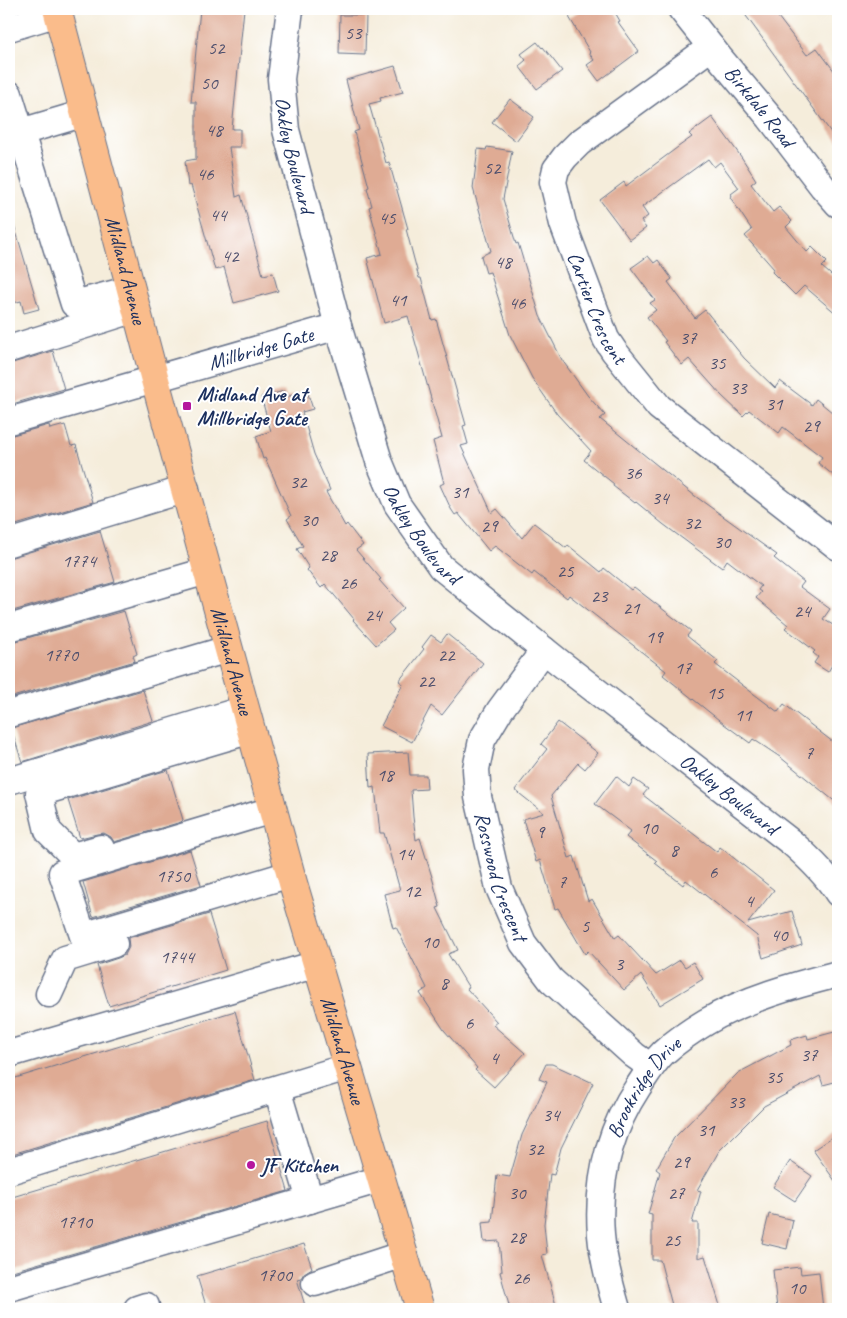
<svg xmlns="http://www.w3.org/2000/svg" width="847" height="1318" viewBox="0 0 847 1318" font-family="Caveat,sans-serif">
  <style>
    .building { fill: #dfab94 }
    .lines { fill: none; stroke-linecap: round; stroke-linejoin: round }
    .minor-casing { stroke: #67728a; stroke-width: 29 }
    .major-casing { stroke: #67728a; stroke-width: 30 }
    .minor { stroke: #fff; stroke-width: 26 }
    .major { stroke: #fabc8b; stroke-width: 28 }
    .poi-dot { fill: #b5179e; stroke: #fff; stroke-width: 2 }
    .labels { text-anchor: middle; stroke-width: 4; stroke-linejoin: round; paint-order: stroke }
    .number-label { font-size: 19px; fill: #4c4e6c }
    .street-label { font-size: 21px; fill: #1b2f5e; stroke: #fff }
    .poi-label { font-size: 21px; font-weight: bold; fill: #1b2f5e; stroke: #fff; text-anchor: start }
  </style>
  <rect width="100%" height="100%" fill="#fff"/>
  <filter id="ink" filterUnits="userSpaceOnUse"><feTurbulence type="fractalNoise" baseFrequency=".02" numOctaves="2"/><feDisplacementMap in="SourceGraphic" scale="10" xChannelSelector="R" yChannelSelector="G"/><feConvolveMatrix kernelMatrix="1 2 1 2 8 2 1 2 1" color-interpolation-filters="sRGB"/></filter>
  <filter id="wash" filterUnits="userSpaceOnUse"><feTurbulence type="fractalNoise" baseFrequency=".0096" numOctaves="4" result="noise"/><feDisplacementMap in="SourceGraphic" scale="20" xChannelSelector="R" yChannelSelector="G"/><feGaussianBlur stdDeviation="1.12" result="paint"/><feColorMatrix in="noise" values="0 0 0 0 0 0 0 0 0 0 0 0 0 0 0 0 0 1.4 0 .05"/><feComposite in="paint" operator="in"/></filter>
  <g filter="url(#wash)">
    <rect width="100%" height="100%" fill="#f5eddb"/>
    <g id="blocks">
      <!-- building -->
      <g class="building">
        <polygon points="200,9 244,9 232,129 240,129 240,147 229,147 236,197 241,195 263,275 273,273 278,291 234,303 224,267 215,270 191,185 188,186 185,161 196,159 196,102 191,102"/>
        <polygon points="583,9 613,9 620,21 618,22 639,51 599,81 587,65 594,60 589,53 590,52 569,17"/>
        <polygon points="741,9 772,9 807,55 817,48 838,76 838,142"/>
        <polygon points="340,15 366,15 365,55 339,54"/>
        <polygon points="537,42 542,48 543,47 562,71 537,89 519,66 526,60 521,54"/>
        <polygon points="395,66 403,92 380,98 381,101 369,104 386,163 389,162 408,229 406,229 419,278 421,278 432,320 436,319 466,425 463,426 468,444 461,446 492,513 497,509 522,538 534,523 566,548 568,545 601,572 604,568 631,590 634,587 691,631 687,636 718,661 715,664 750,691 778,712 784,704 838,746 838,804 780,757 753,739 750,743 724,724 663,675 666,671 569,595 567,598 534,572 532,575 495,546 489,551 458,513 455,515 451,509 440,485 444,483 433,441 442,438 408,316 384,323 367,258 382,254 369,207 372,206 367,188 369,187 354,132 359,130 346,80"/>
        <polygon points="510,99 534,117 516,141 492,122"/>
        <polygon points="712,117 742,158 756,180 751,184 773,212 779,207 792,221 786,227 807,252 812,247 827,262 822,267 838,281 838,315 804,286 795,295 772,272 774,269 745,236 752,230 730,197 732,196 731,194 739,188 720,162 714,167 708,159 642,207 648,216 641,221 646,228 630,240 600,200 624,182 626,186 678,147 692,137 689,134"/>
        <polygon points="487,147 512,151 503,199 516,244 518,243 540,316 562,360 588,396 605,415 600,419 695,496 777,555 774,558 804,582 800,587 830,609 823,619 838,628 838,669 832,665 828,672 814,663 818,657 813,653 815,651 785,628 788,625 756,598 761,592 758,590 761,586 727,560 722,568 663,524 636,502 635,503 613,486 614,484 584,460 591,451 557,414 532,378 510,335 490,272 486,273 481,256 491,251 473,188 478,149 486,150"/>
        <polygon points="9,221 13,221 39,309 24,313 21,301 9,304"/>
        <polygon points="648,256 654,263 658,260 672,279 668,282 695,318 705,310 744,358 775,388 780,381 812,405 816,399 838,417 838,479 818,463 822,457 783,427 779,433 749,410 743,416 721,395 689,359 682,365 664,342 666,341 647,317 656,310 650,303 655,300 631,268"/>
        <polygon points="53,351 64,389 9,405 9,364"/>
        <polygon points="284,391 286,397 307,391 313,409 302,412 314,454 330,490 326,492 345,526 347,524 363,545 356,550 381,579 379,580 404,608 388,623 394,630 376,645 353,620 354,619 325,584 321,588 307,570 309,568 297,549 303,546 287,519 291,516 265,458 263,459 256,436 271,431 261,397"/>
        <polygon points="49,425 50,429 65,425 71,446 76,445 93,502 9,527 9,436"/>
        <polygon points="100,531 115,582 9,612 9,558"/>
        <polygon points="124,611 137,654 133,656 135,661 9,698 9,643"/>
        <polygon points="447,634 483,663 442,715 431,706 412,742 381,726 403,684 399,681 424,649 422,647 431,635 441,642"/>
        <polygon points="143,690 153,721 22,762 11,728"/>
        <polygon points="558,722 598,753 585,769 578,763 551,796 569,858 574,856 588,901 592,899 615,938 619,935 656,975 680,960 685,967 693,962 703,979 660,1005 641,975 624,990 588,951 585,954 558,908 555,909 540,860 536,862 523,819 544,813 515,790 547,749 541,744"/>
        <polygon points="408,752 410,775 426,775 427,789 411,790 413,817 416,840 420,838 432,877 440,907 437,908 458,950 448,954 469,988 467,989 497,1022 493,1025 525,1053 494,1087 475,1070 477,1068 444,1030 420,993 427,988 396,927 393,928 384,894 400,890 384,833 380,833 375,787 370,788 368,754"/>
        <polygon points="168,770 183,820 181,822 114,842 111,837 104,833 97,834 80,838 68,800"/>
        <polygon points="616,776 629,787 634,779 648,789 643,795 717,852 720,847 774,890 748,923 792,911 802,945 763,958 757,936 686,880 683,885 655,863 657,861 626,837 631,831 595,804"/>
        <polygon points="190,850 201,885 93,917 83,882"/>
        <polygon points="209,914 226,970 109,1006 97,965 118,958 125,955 129,947 128,938"/>
        <polygon points="235,1011 255,1080 9,1155 9,1080"/>
        <polygon points="838,1031 838,1081 823,1085 820,1076 764,1106 719,1151 697,1190 701,1191 692,1223 698,1223 698,1258 705,1256 721,1309 673,1309 660,1260 652,1260 652,1215 648,1214 660,1172 656,1169 674,1138 738,1073 791,1045 790,1040 807,1035 808,1039"/>
        <polygon points="546,1064 552,1064 593,1083 561,1148 554,1175 550,1174 544,1224 547,1254 542,1255 557,1309 510,1309 500,1272 502,1271 499,1241 484,1242 482,1223 492,1222 497,1175 510,1177 522,1135 547,1082 539,1079"/>
        <polygon points="267,1121 288,1191 9,1272 9,1198"/>
        <polygon points="838,1133 838,1185 813,1150"/>
        <polygon points="790,1161 812,1176 795,1201 773,1187"/>
        <polygon points="769,1214 793,1220 787,1249 762,1243"/>
        <polygon points="304,1244 312,1268 304,1273 301,1278 297,1279 306,1309 207,1309 197,1276"/>
        <polygon points="800,1267 801,1274 819,1272 823,1309 777,1309 773,1270"/>
      </g>
    </g>
  </g>
  <g filter="url(#ink)">
    <use href="#blocks" fill-opacity="0" stroke="#67728a" stroke-width="1"/>
    <g class="lines">
      <!-- minor casing -->
      <g class="minor-casing">
        <g id="minor">
          <path id="s1" d="M 290,9 L 281,79 L 286,130 L 338,326 L 379,461 L 397,504 L 441,567 L 559,662 L 792,843 C 809,858 826,874 838,893"/>
          <path id="s2" d="M 681,9 L 719,57 L 770,118 L 823,187 L 838,204"/>
          <polyline points="9,28 58,13"/>
          <path id="s3" d="M 711,47 L 579,143 L 565,157 L 556,169 L 553,182 L 563,224 L 606,339 L 614,351 L 659,407 L 838,547"/>
          <polyline points="9,94 74,304 131,289"/>
          <polyline points="21,132 85,113"/>
          <polyline points="9,349 136,309"/>
          <path id="s4" d="M 9,421 L 338,326"/>
          <polyline points="9,543 186,489"/>
          <polyline points="9,628 207,571"/>
          <path id="s5" d="M 544,650 L 500,710 L 482,740 L 476,769 L 478,797 L 499,888 L 523,943 L 551,980 L 634,1055 L 651,1067"/>
          <polyline points="9,714 228,649"/>
          <polyline points="9,781 245,709"/>
          <polyline points="272,810 62,873 83,936 290,874"/>
          <polyline points="101,848 73,856 48,831 39,793 251,730"/>
          <polyline points="49,994 65,959 114,944"/>
          <polyline points="9,1054 317,964"/>
          <polyline points="277,1089 310,1200"/>
          <polyline points="9,1171 347,1067"/>
          <polyline points="315,1283 404,1254"/>
          <polyline points="9,1288 381,1179"/>
          <polyline points="137,1309 146,1306"/>
          <path id="s6" d="M 617,1309 C 610,1285 603,1260 601,1235 C 597,1182 609,1131 638,1087 C 646,1075 653,1063 663,1053 C 676,1041 691,1031 706,1022 C 745,999 795,985 838,974"/>
        </g>
      </g>
      <!-- major casing -->
      <g class="major-casing">
        <g id="major">
          <path id="s7" d="M 57,9 L 155,380 L 293,883 L 420,1309"/>
        </g>
      </g>
      <!-- minor -->
      <use href="#minor" class="minor"/>
      <!-- major -->
      <use href="#major" class="major"/>
    </g>
  </g>
  <!-- markers -->
  <g class="poi-dot">
    <rect x="182" y="401" width="10" height="10" rx="2.5"/>
    <circle cx="251" cy="1165" r="5"/>
  </g>
  <g class="labels">
    <!-- number labels -->
    <g class="number-label">
      <text x="353" y="39">53</text>
      <text x="216" y="54">52</text>
      <text x="209" y="89">50</text>
      <text x="214" y="136">48</text>
      <text x="492" y="174">52</text>
      <text x="205" y="180">46</text>
      <text x="218" y="221">44</text>
      <text x="387" y="224">45</text>
      <text x="230" y="262">42</text>
      <text x="503" y="268">48</text>
      <text x="398" y="306">41</text>
      <text x="517" y="309">46</text>
      <text x="688" y="344">37</text>
      <text x="717" y="369">35</text>
      <text x="738" y="394">33</text>
      <text x="774" y="410">31</text>
      <text x="811" y="432">29</text>
      <text x="633" y="479">36</text>
      <text x="298" y="488">32</text>
      <text x="460" y="498">31</text>
      <text x="660" y="504">34</text>
      <text x="309" y="526">30</text>
      <text x="692" y="529">32</text>
      <text x="489" y="532">29</text>
      <text x="722" y="548">30</text>
      <text x="328" y="561">28</text>
      <text x="79" y="567">1774</text>
      <text x="565" y="577">25</text>
      <text x="348" y="589">26</text>
      <text x="599" y="602">23</text>
      <text x="631" y="614">21</text>
      <text x="802" y="617">24</text>
      <text x="373" y="621">24</text>
      <text x="654" y="643">19</text>
      <text x="61" y="661">1770</text>
      <text x="446" y="661">22</text>
      <text x="683" y="674">17</text>
      <text x="426" y="687">22</text>
      <text x="715" y="699">15</text>
      <text x="743" y="721">11</text>
      <text x="809" y="759">7</text>
      <text x="385" y="781">18</text>
      <text x="649" y="834">10</text>
      <text x="540" y="838">9</text>
      <text x="674" y="856">8</text>
      <text x="405" y="860">14</text>
      <text x="713" y="878">6</text>
      <text x="173" y="882">1750</text>
      <text x="562" y="888">7</text>
      <text x="412" y="897">12</text>
      <text x="749" y="907">4</text>
      <text x="585" y="932">5</text>
      <text x="779" y="941">40</text>
      <text x="430" y="948">10</text>
      <text x="177" y="963">1744</text>
      <text x="619" y="970">3</text>
      <text x="444" y="989">8</text>
      <text x="469" y="1029">6</text>
      <text x="809" y="1061">37</text>
      <text x="494" y="1064">4</text>
      <text x="774" y="1083">35</text>
      <text x="736" y="1108">33</text>
      <text x="551" y="1121">34</text>
      <text x="706" y="1136">31</text>
      <text x="535" y="1155">32</text>
      <text x="681" y="1168">29</text>
      <text x="517" y="1199">30</text>
      <text x="676" y="1199">27</text>
      <text x="75" y="1228">1710</text>
      <text x="517" y="1243">28</text>
      <text x="672" y="1246">25</text>
      <text x="275" y="1281">1700</text>
      <text x="521" y="1284">26</text>
      <text x="797" y="1294">10</text>
    </g>
    <!-- street labels -->
    <g class="street-label">
      <text dy="7" stroke="none"><textPath href="#s2" startOffset="125">Birkdale Road</textPath></text>
      <text dy="7" stroke="none"><textPath href="#s1" startOffset="148">Oakley Boulevard</textPath></text>
      <text dy="7" stroke="none"><textPath href="#s7" startOffset="270">Midland Avenue</textPath></text>
      <text dy="7" stroke="none"><textPath href="#s3" startOffset="345">Cartier Crescent</textPath></text>
      <text dy="7" stroke="none"><textPath href="#s4" startOffset="262">Millbridge Gate</textPath></text>
      <text dy="7" stroke="none"><textPath href="#s1" startOffset="551">Oakley Boulevard</textPath></text>
      <text dy="7" stroke="none"><textPath href="#s7" startOffset="675">Midland Avenue</textPath></text>
      <text dy="7" stroke="none"><textPath href="#s1" startOffset="956">Oakley Boulevard</textPath></text>
      <text dy="7" stroke="none"><textPath href="#s5" startOffset="250">Rosswood Crescent</textPath></text>
      <text dy="7" stroke="none"><textPath href="#s7" startOffset="1080">Midland Avenue</textPath></text>
      <text dy="7" stroke="none"><textPath href="#s6" startOffset="234">Brookridge Drive</textPath></text>
    </g>
    <!-- poi labels -->
    <g class="poi-label">
      <text x="197" y="401">Midland Ave at<tspan x="197" dy="24">Millbridge Gate</tspan></text>
      <text x="261" y="1172">JF Kitchen</text>
    </g>
  </g>
  <!-- margin -->
  <rect width="847" height="1318" fill="none" stroke="#fff" stroke-width="30"/>
</svg>
